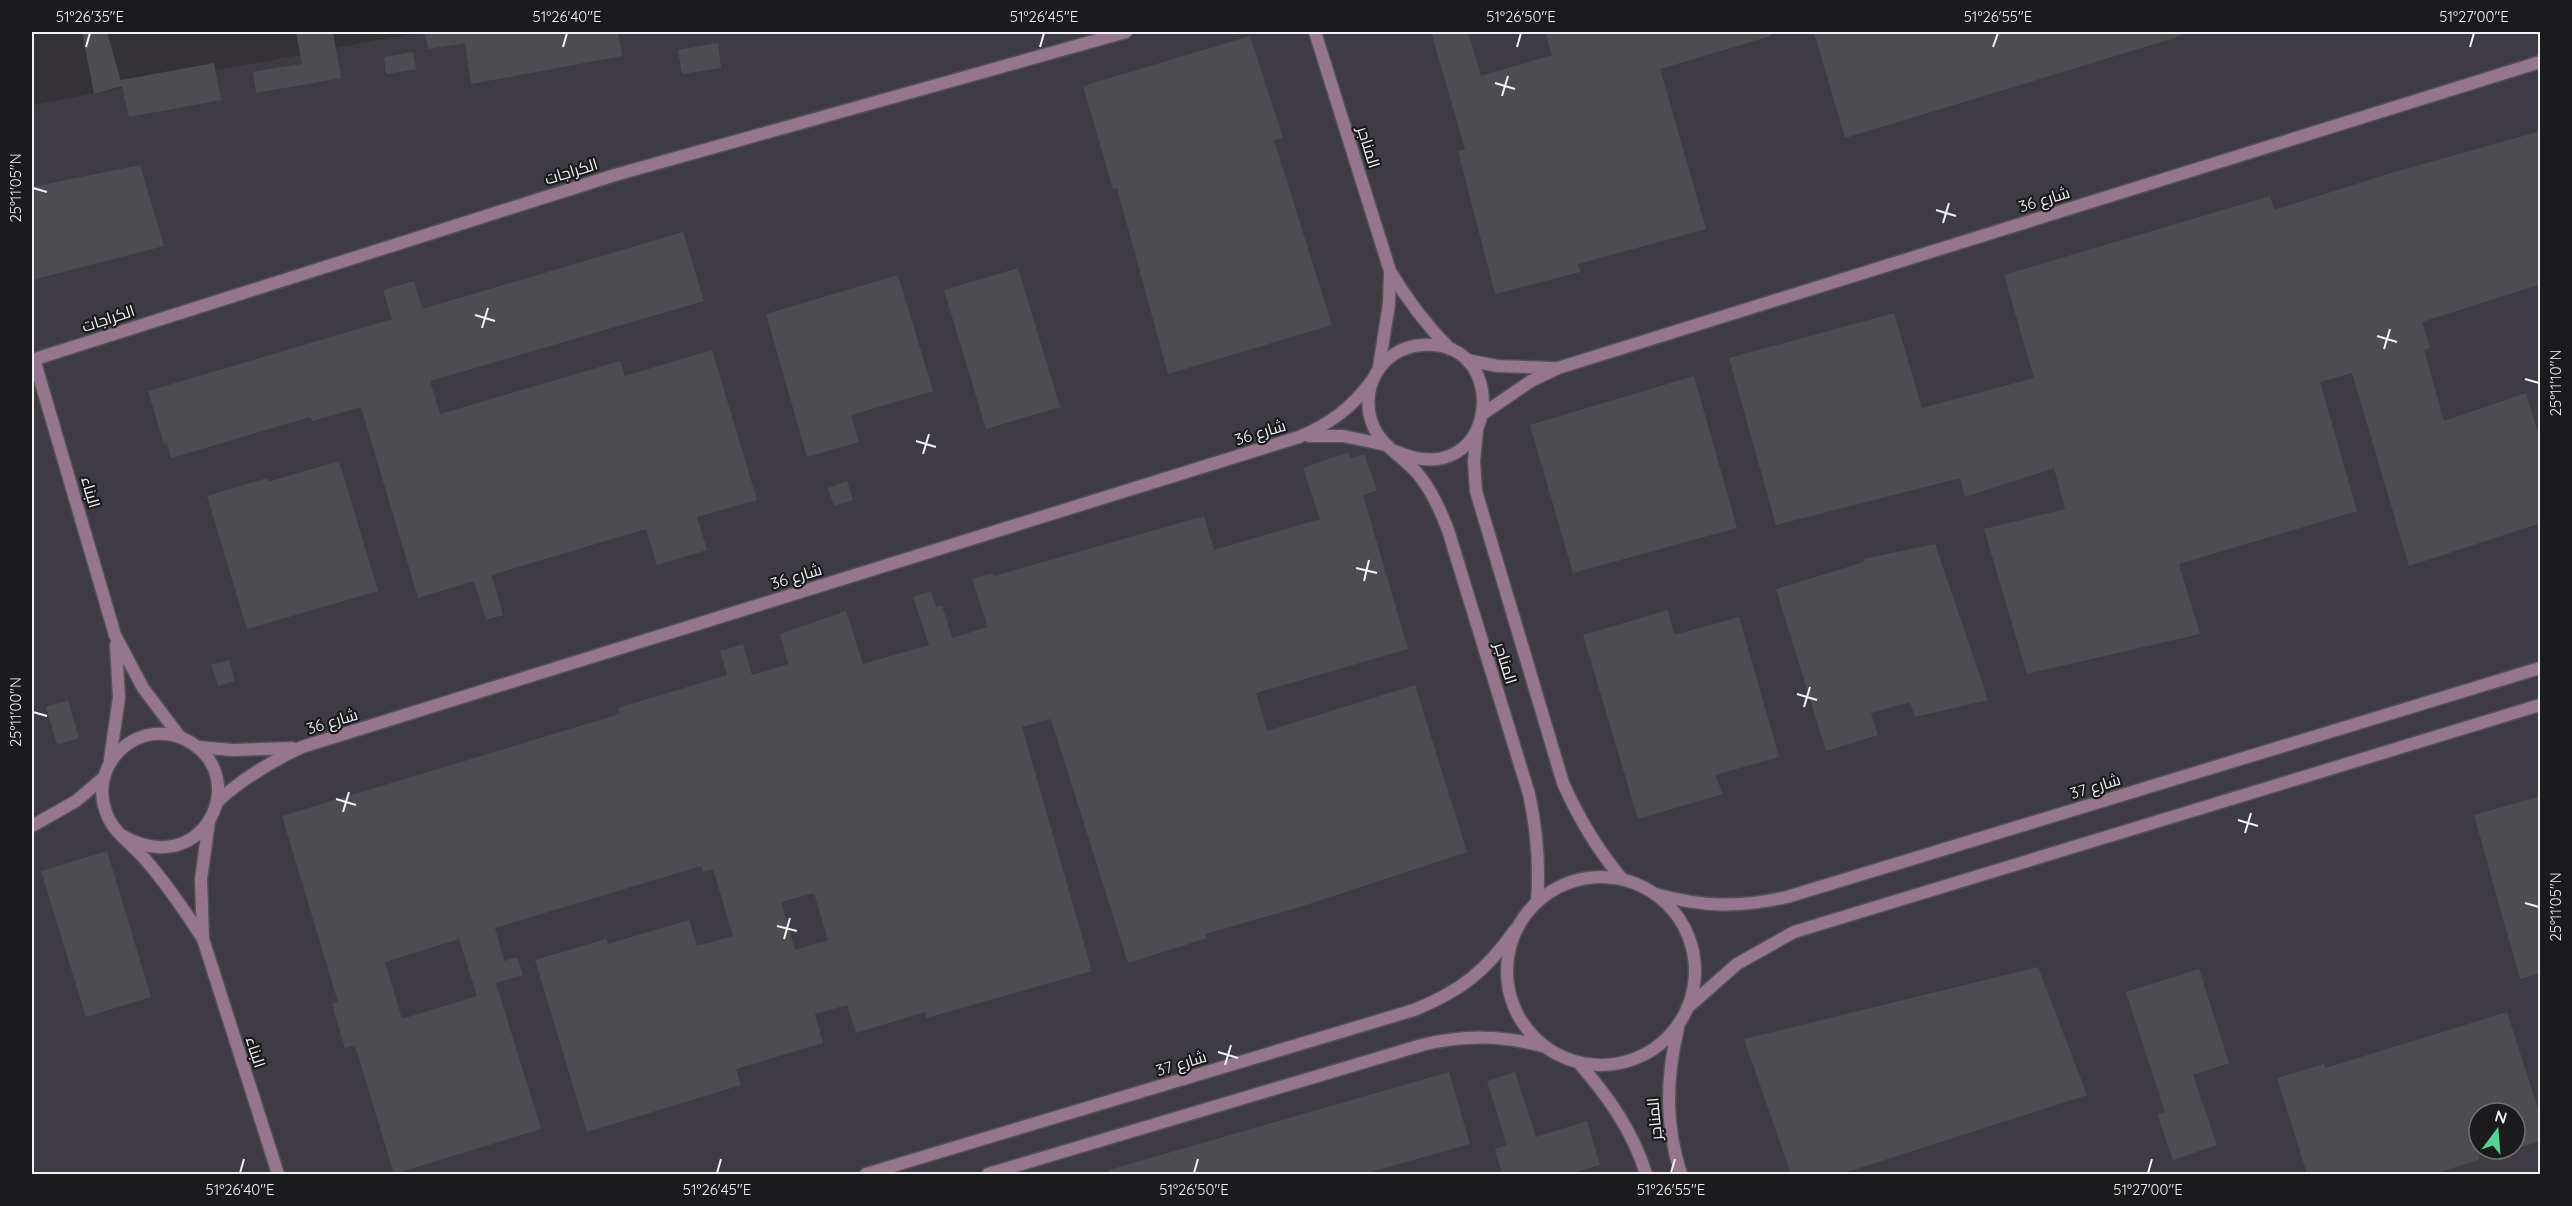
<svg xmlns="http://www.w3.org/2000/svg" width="2572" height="1206" viewBox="0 0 2572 1206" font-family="Quicksand,Cairo,sans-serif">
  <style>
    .built { fill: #3f3b44; fill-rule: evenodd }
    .building { fill: #4d4d51; fill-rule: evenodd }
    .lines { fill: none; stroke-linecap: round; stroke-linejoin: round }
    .street-casing { stroke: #525154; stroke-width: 15 }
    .street { stroke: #96768c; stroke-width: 12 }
    .ticks { fill: none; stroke: #f2f1f3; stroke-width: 2 }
    .labels { text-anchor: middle; stroke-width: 4.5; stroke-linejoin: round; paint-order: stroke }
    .street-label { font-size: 16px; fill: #f2f1f3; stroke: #1b1a1c }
    .neatline { fill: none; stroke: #f2f1f3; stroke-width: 2 }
    .ticks-label { font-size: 15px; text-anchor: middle; fill: #f2f1f3 }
  </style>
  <rect width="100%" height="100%" fill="#343236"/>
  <!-- built -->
  <path class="built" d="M 422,32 L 2540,32 L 2540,1174 L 32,1174 L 32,105 ZM 2479,1113 L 2515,1113 L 2515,1149 L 2479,1149 Z"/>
  <!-- building -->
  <g class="building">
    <polygon points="82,32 107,32 122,85 121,80 214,63 221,100 129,117 122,86 94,94"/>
    <polygon points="296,32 333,32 341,78 256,93 253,72 302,64"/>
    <polygon points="425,32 618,32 622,56 471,84 465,43 428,49"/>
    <polygon points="1431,32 1468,32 1481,76 1552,55 1545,32 1770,32 1771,36 1660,69 1706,229 1578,264 1580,272 1495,294 1458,151 1465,149"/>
    <polygon points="1814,32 2180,32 2181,36 1845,138"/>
    <polygon points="1250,36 1283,138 1274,140 1332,325 1168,374 1117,188 1113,189 1083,86"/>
    <polygon points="718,43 721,68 682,74 678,50"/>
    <polygon points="413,52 416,69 386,74 384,57"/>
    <polygon points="2541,131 2541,284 2422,322 2430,348 2424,350 2444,421 2526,393 2541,443 2541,523 2409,566 2352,373 2320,382 2357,511 2179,564 2200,634 2027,674 1984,529 2065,509 2054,468 1965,497 1960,478 1776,525 1729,358 1894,313 1922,408 2034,378 2004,275 2270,196 2274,210 2391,173"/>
    <polygon points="140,165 164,246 32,280 32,187"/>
    <polygon points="683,232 704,301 430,381 440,414 620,361 625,376 712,350 757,500 697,517 707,550 657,565 646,529 498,573 492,576 503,615 486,620 474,581 418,598 361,407 312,421 310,417 171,458 167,443 164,444 148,391 392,319 383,290 414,281 422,309"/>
    <polygon points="1018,268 1060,407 986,429 944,290"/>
    <polygon points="898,275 933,391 851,415 859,442 807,457 766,314"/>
    <polygon points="1694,376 1737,528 1573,573 1530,425"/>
    <path d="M 1348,452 L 1351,459 L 1364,454 L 1377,490 L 1363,495 L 1408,649 L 1256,693 L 1262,714 L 1267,731 L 1415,685 L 1467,852 L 1303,906 L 1205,934 L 1207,938 L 1128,963 L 1051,719 L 1022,727 L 1092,971 L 926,1018 L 925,1012 L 856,1033 L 847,1005 L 815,1014 L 823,1043 L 736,1069 L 741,1085 L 587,1132 L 535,960 L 606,939 L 608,944 L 689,920 L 697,946 L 733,936 L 713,869 L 703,872 L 701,866 L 495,928 L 504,961 L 517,957 L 523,975 L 496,983 L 541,1129 L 394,1174 L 355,1045 L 345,1048 L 332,1004 L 338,1002 L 282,816 L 620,714 L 618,708 L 727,675 L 720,651 L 743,644 L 752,675 L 788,664 L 780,634 L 846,611 L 863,664 L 929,645 L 913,597 L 931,591 L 936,607 L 942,605 L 952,638 L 988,627 L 972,579 L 993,573 L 994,576 L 1204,516 L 1214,550 L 1320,519 L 1303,468 ZM 814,893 L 828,940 L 795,950 L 781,902 ZM 459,939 L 477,996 L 402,1019 L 385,962 Z"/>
    <polygon points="339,461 378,591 247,629 207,496 267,478 268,482"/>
    <polygon points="847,481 853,500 834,506 828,488"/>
    <polygon points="1935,544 1988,700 1915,717 1910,702 1871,713 1878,735 1826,751 1776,589 1864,562 1863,559"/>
    <polygon points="1668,610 1674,635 1739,617 1779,757 1715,775 1723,794 1638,819 1583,635"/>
    <polygon points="229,660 235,681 218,686 211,665"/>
    <polygon points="68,700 79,738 57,745 46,707"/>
    <polygon points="2541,796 2541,973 2520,979 2474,815"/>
    <polygon points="107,851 151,997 86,1017 41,871"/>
    <polygon points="2038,967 2087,1095 1841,1174 1791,1174 1744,1039"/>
    <polygon points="2199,969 2229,1063 2193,1075 2217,1145 2173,1160 2157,1114 2165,1112 2126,992"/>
    <polygon points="2507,1012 2541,1118 2541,1141 2515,1149 2515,1113 2479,1113 2479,1160 2433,1174 2307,1174 2277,1078 2324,1064 2325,1068"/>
    <polygon points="1449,1072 1470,1144 1363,1174 1110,1174 1109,1170"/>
    <polygon points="1515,1072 1536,1137 1587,1121 1600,1165 1568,1174 1502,1174 1495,1149 1507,1145 1487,1081"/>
  </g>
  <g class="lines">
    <!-- street casing -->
    <g class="street-casing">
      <g id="street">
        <path d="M 1315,32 L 1390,271 C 1408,301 1426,325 1450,349"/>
        <polyline points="34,359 115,635 143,688 180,737"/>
        <polyline points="32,360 615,175 1126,32"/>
        <polyline points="1467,360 1497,366 1553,368"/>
        <polyline points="1379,367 1389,304 1390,273"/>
        <polyline points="1484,413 1531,381 1558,368 2540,62"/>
        <path d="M 1477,431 L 1474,461 L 1476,491 L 1563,783 C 1579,819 1597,849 1622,879"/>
        <polyline points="1309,436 1343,436 1386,445"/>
        <path d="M 1395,451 C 1498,497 1515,338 1422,345 C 1380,348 1357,391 1374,428 C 1383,447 1405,458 1418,474 C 1432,491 1440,510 1448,530 L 1529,794 C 1537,831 1540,864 1537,901"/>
        <polyline points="198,747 232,750 292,748"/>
        <polyline points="110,759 119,698 116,645"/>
        <path d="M 217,802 C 243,778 270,762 302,747 L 1299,437 C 1330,424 1353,407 1373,379"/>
        <polyline points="209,822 201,879 203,939 278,1174"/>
        <polyline points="32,826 76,801 102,779"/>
        <path d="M 121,835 C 201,882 253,780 190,742 C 140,713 84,765 108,817 C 115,833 132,845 144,858 C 166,883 185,911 203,939"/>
        <circle cx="1601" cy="971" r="94"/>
        <path d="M 1655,894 C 1703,907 1738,908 1787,897 L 2540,668"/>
        <polyline points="1687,1008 1737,964 1794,932 2540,705"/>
        <path d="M 1678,1028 C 1666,1078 1665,1125 1681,1174"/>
        <path d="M 1578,1062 C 1607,1095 1633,1131 1646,1174"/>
        <path d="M 866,1174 L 1414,1010 C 1461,991 1486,971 1515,930"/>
        <path d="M 988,1174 L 1422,1045 C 1464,1035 1500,1035 1542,1046"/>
      </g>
    </g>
    <!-- street -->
    <use href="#street" class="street"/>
  </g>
  <!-- ticks -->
  <path class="ticks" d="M 86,47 L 90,33M 563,47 L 567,33M 1040,47 L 1044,33M 1517,47 L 1521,33M 1993,47 L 1998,33M 2470,47 L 2474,33M 1495,83 L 1515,89M 1502,96 L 1508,76M 33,188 L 47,192M 1936,210 L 1956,216M 1943,223 L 1949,203M 475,315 L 495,321M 482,328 L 488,308M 2377,336 L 2397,342M 2384,349 L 2390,329M 2525,379 L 2539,383M 916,441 L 936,447M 923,454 L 929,434M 1356,568 L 1377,573M 1364,581 L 1369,560M 1797,694 L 1817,700M 1804,707 L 1810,687M 33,712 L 47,716M 336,799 L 356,805M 343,812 L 349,792M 2238,820 L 2258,826M 2245,833 L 2251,813M 2525,903 L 2539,907M 777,926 L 797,931M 784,939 L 790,918M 1218,1052 L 1238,1058M 1225,1065 L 1231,1045M 240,1173 L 244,1159M 717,1173 L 721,1159M 1194,1173 L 1198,1159M 1671,1173 L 1675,1159M 2148,1173 L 2152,1159"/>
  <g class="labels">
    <!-- street labels -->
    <g class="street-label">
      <text transform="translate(1369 147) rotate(73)" y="6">المناجر</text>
      <text transform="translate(571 171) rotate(-17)" y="6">الكراجات</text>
      <text transform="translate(2044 199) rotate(-17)" y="6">شارع 36</text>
      <text transform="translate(108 318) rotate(-18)" y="6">الكراجات</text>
      <text transform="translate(1260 432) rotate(-17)" y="6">شارع 36</text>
      <text transform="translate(91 492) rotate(74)" y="6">البناء</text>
      <text transform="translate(796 576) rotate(-17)" y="6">شارع 36</text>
      <text transform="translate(1506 663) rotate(73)" y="6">المناجر</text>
      <text transform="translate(332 721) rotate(-17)" y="6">شارع 36</text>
      <text transform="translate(2095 786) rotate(-17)" y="6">شارع 37</text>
      <text transform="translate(256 1052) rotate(72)" y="6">البناء</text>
      <text transform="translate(1181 1063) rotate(-17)" y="6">شارع 37</text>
      <text transform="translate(1654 1119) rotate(-95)" y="6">المناجر</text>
    </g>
  </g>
  <!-- border -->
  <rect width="2572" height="1206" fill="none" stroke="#1b1a1c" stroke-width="66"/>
  <!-- north arrow -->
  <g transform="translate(2497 1131) rotate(16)"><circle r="28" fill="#1b1a1c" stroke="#717072" stroke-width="1.5"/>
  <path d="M0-4.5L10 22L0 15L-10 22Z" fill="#54d395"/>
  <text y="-9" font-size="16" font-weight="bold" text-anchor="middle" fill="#f2f1f3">N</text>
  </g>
  <rect x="33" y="33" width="2506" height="1140" class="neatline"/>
  <g class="ticks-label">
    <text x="90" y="22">51°26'35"E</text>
    <text x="567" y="22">51°26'40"E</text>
    <text x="1044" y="22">51°26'45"E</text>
    <text x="1521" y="22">51°26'50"E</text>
    <text x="1998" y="22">51°26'55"E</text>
    <text x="2474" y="22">51°27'00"E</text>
    <text transform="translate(16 188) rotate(-90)" y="5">25°11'05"N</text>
    <text transform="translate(2556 383) rotate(-90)" y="5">25°11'10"N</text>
    <text transform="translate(16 712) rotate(-90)" y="5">25°11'00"N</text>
    <text transform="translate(2556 907) rotate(-90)" y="5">25°11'05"N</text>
    <text x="240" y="1195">51°26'40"E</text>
    <text x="717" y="1195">51°26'45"E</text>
    <text x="1194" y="1195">51°26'50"E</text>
    <text x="1671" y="1195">51°26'55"E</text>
    <text x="2148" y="1195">51°27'00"E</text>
  </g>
</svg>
